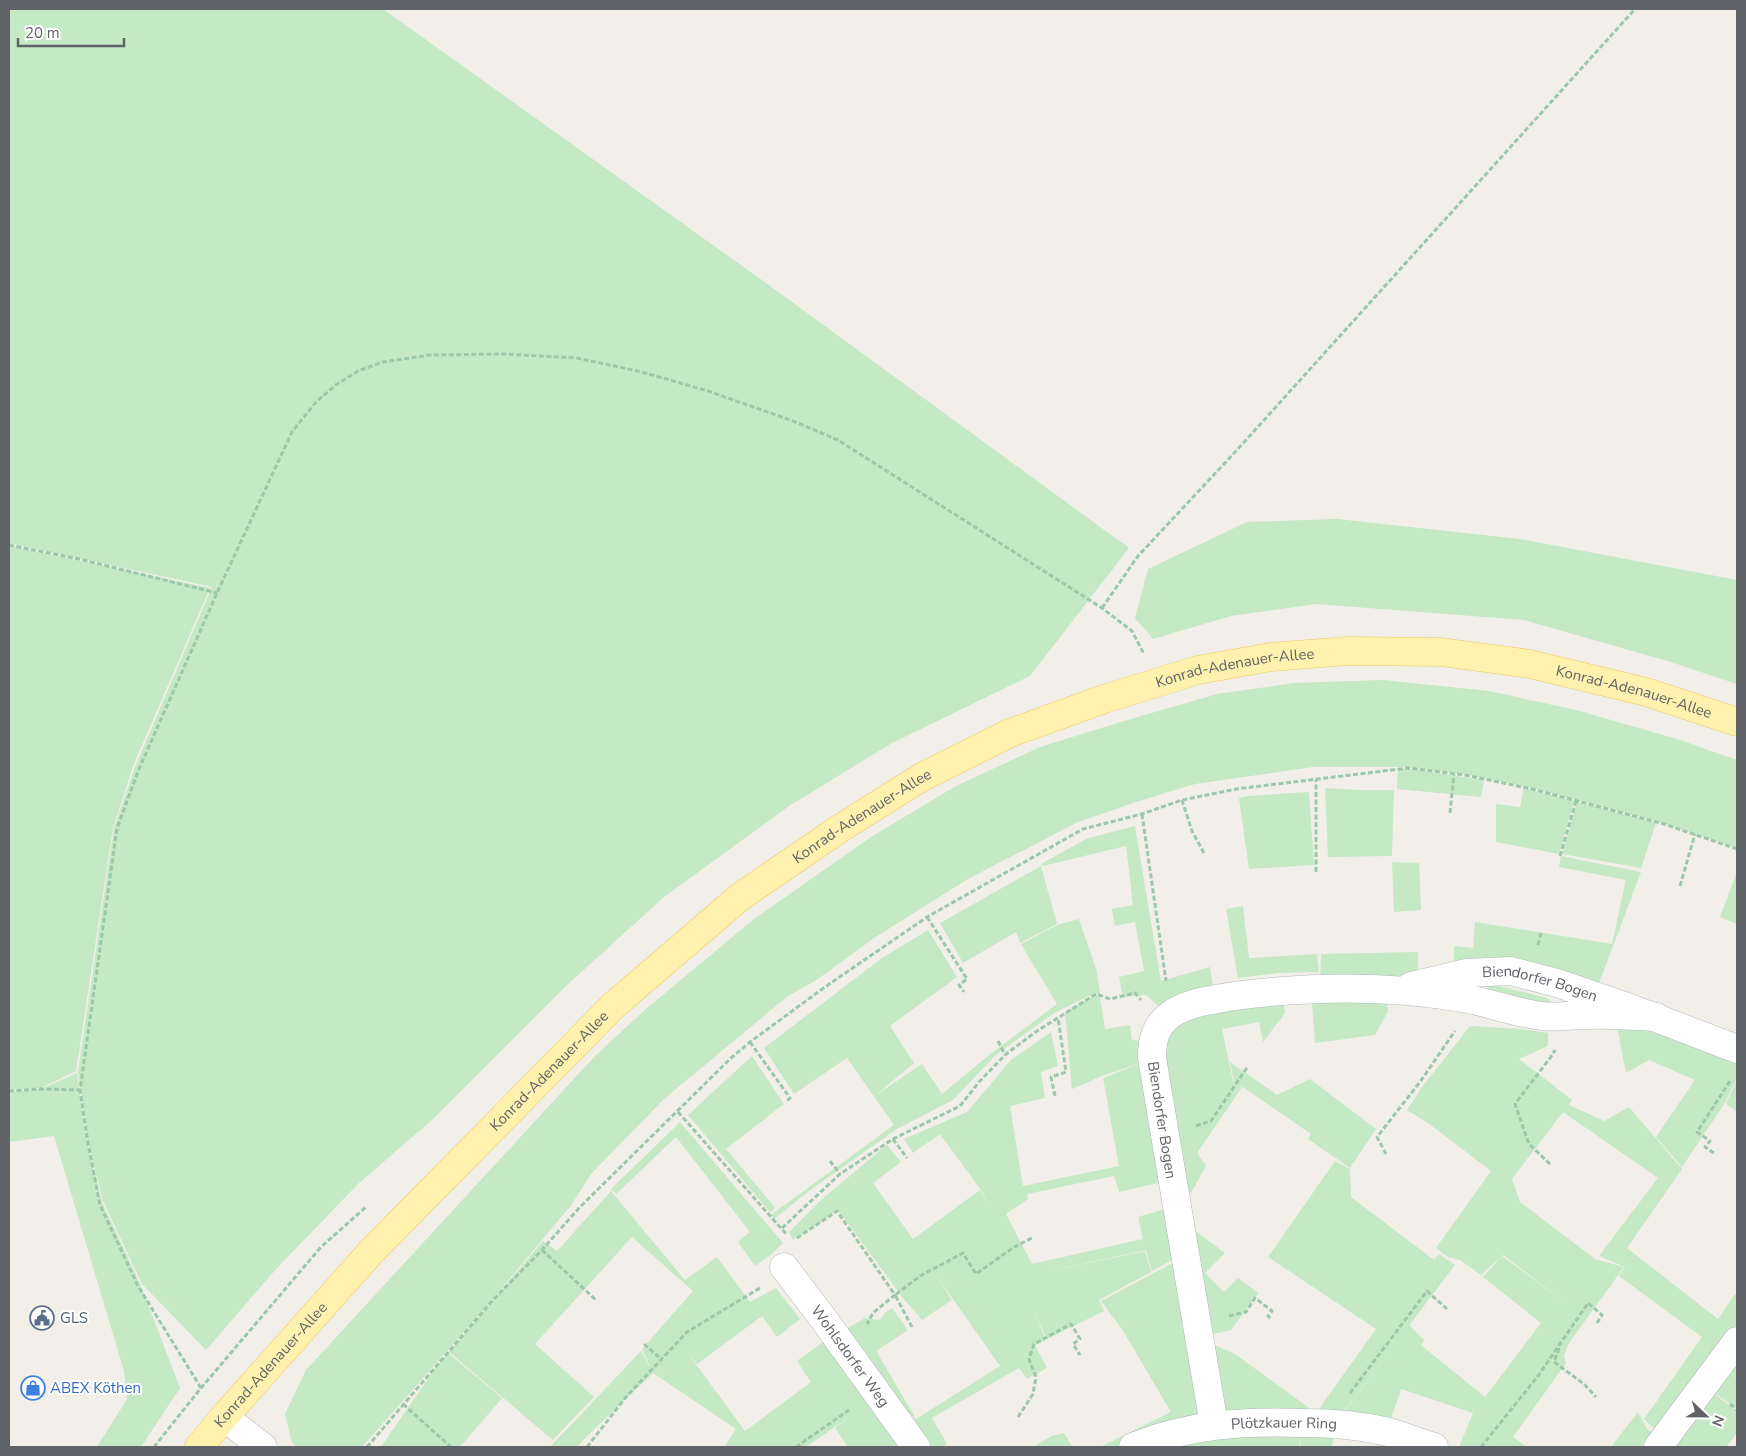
<svg xmlns="http://www.w3.org/2000/svg" width="1746" height="1456" viewBox="0 0 1746 1456" font-family="'Nunito Sans',sans-serif">
  <style>
    .green { fill: #c5e8c5 }
    .lines { fill: none; stroke-linecap: round; stroke-linejoin: round }
    .minor-casing { stroke: #b5b8bc; stroke-width: 29 }
    .major-casing { stroke: #f2c960; stroke-width: 29 }
    .path { stroke: #9cc7a9; stroke-width: 3; stroke-dasharray: 5 2.5; stroke-linecap: butt }
    .minor { stroke: #fff; stroke-width: 28 }
    .major { stroke: #fff2af; stroke-width: 28 }
    .labels { text-anchor: middle; stroke-width: 4; stroke-linejoin: round; paint-order: stroke }
    .street-label { font-size: 15px; fill: #5f6368; stroke: #fff }
    .service-label { font-size: 15px; fill: #4e5e75; stroke: #fff; text-anchor: start }
    .shop-label { font-size: 15px; fill: #366cbe; stroke: #fff; text-anchor: start }
  </style>
  <rect width="100%" height="100%" fill="#f1efe8"/>
  <!-- green -->
  <g class="green">
    <polygon points="9,9 383,9 766,283 1129,548 1030,676 892,743 789,806 664,897 566,986 432,1120 358,1184 277,1268 206,1350 142,1284 103,1201 88,1143 78,1072 114,828 135,767 212,587 9,543"/>
    <polygon points="1337,519 1520,539 1737,580 1737,684 1671,662 1524,620 1316,604 1231,616 1153,639 1135,618 1148,569 1247,522"/>
    <polygon points="9,546 210,588 133,766 113,828 76,1071 41,1088 9,1090"/>
    <polygon points="1383,680 1489,691 1576,710 1677,739 1737,760 1737,848 1663,823 1532,788 1465,774 1408,767 1313,767 1195,784 1136,802 1078,822 968,879 874,938 818,979 788,996 665,1098 591,1174 572,1204 492,1300 362,1447 297,1447 292,1443 285,1414 306,1370 595,1056 647,1008 754,919 871,837 956,786 1040,747 1124,721 1217,694 1294,683"/>
    <polygon points="1398,769 1408,769 1484,780 1481,797 1397,789"/>
    <polygon points="1325,788 1361,790 1394,790 1392,856 1328,857"/>
    <polygon points="1524,788 1574,801 1559,854 1496,842 1496,804 1520,807"/>
    <polygon points="1309,792 1314,865 1249,869 1239,798 1247,796"/>
    <polygon points="1577,802 1656,823 1641,868 1562,854"/>
    <polygon points="1135,826 1161,981 1210,967 1215,999 1169,1015 1146,995 1123,997 1119,977 1144,971 1135,922 1115,926 1112,909 1133,905 1126,846 1043,866 1041,864 1086,839"/>
    <polygon points="1561,856 1641,872 1595,994 1454,964 1454,946 1473,948 1475,922 1612,944 1626,880 1559,867"/>
    <polygon points="1392,862 1419,863 1421,910 1394,912"/>
    <polygon points="1041,866 1057,924 1020,943 1016,932 963,963 940,923"/>
    <polygon points="1737,872 1737,924 1720,917"/>
    <polygon points="1243,906 1249,958 1317,954 1319,972 1278,973 1238,978 1226,909"/>
    <polygon points="1079,919 1097,972 1100,995 1095,993 1056,1012 1030,1030 996,1055 953,1100 897,1129 813,1188 774,1219 771,1215 894,1125 847,1058 794,1094 764,1048 882,958 928,930 957,977 890,1026 914,1063 876,1095 922,1064 942,1094 989,1055 1057,1004 1021,944 1057,925"/>
    <polygon points="1418,952 1418,983 1320,988 1321,954"/>
    <polygon points="1490,984 1547,998 1562,1010 1485,994"/>
    <polygon points="1311,989 1385,990 1388,1011 1375,1035 1315,1043"/>
    <polygon points="1282,991 1285,1013 1263,1042 1259,1022 1222,1029 1233,1081 1242,1087 1197,1153 1206,1166 1191,1193 1174,1188 1169,1159 1186,1155 1169,1158 1159,1028"/>
    <polygon points="1096,995 1100,997 1105,1029 1130,1025 1132,1040 1151,1042 1151,1059 1171,1180 1119,1192 1114,1176 1027,1194 1028,1199 1006,1214 1032,1264 1143,1239 1138,1217 1175,1206 1183,1254 1152,1271 1146,1250 1023,1277 1145,1251 1151,1272 1099,1300 1104,1311 1047,1339 1034,1312 1046,1340 1035,1345 1047,1368 1027,1379 1019,1368 932,1418 947,1444 942,1447 917,1447 836,1335 865,1318 880,1320 885,1313 892,1308 908,1330 876,1351 915,1417 898,1411 916,1419 1000,1366 934,1272 952,1300 922,1320 903,1298 838,1210 793,1240 789,1232 822,1199 887,1145 901,1162 873,1183 913,1239 980,1190 991,1208 981,1190 940,1134 913,1153 904,1139 967,1112 1011,1060 1051,1032 1058,1066 1041,1072 1045,1098 1010,1106 1023,1186 1119,1166 1103,1078 1149,1060 1102,1076 1072,1089 1065,1012"/>
    <polygon points="1615,1016 1737,1050 1737,1077 1725,1103 1682,1167 1656,1137 1695,1080 1649,1060 1626,1073"/>
    <polygon points="1470,1026 1520,1029 1548,1033 1548,1046 1519,1059 1572,1100 1569,1105 1604,1121 1629,1107 1682,1169 1627,1248 1718,1319 1735,1294 1737,1296 1737,1337 1661,1435 1644,1419 1702,1337 1619,1276 1625,1267 1599,1256 1658,1178 1563,1112 1512,1179 1520,1202 1595,1259 1624,1267 1569,1343 1564,1356 1566,1363 1513,1437 1527,1447 1459,1447 1473,1413 1401,1389 1387,1431 1336,1423 1409,1325 1424,1340 1421,1345 1485,1397 1541,1323 1483,1277 1502,1256 1571,1307 1503,1255 1481,1275 1460,1260 1448,1257 1436,1248 1491,1171 1428,1123 1407,1110 1422,1087"/>
    <polygon points="752,1056 784,1104 726,1149 775,1208 770,1212 688,1115"/>
    <polygon points="1230,1062 1277,1095 1310,1079 1376,1129 1350,1168 1308,1139 1311,1134 1234,1081"/>
    <polygon points="77,1073 87,1143 102,1202 141,1286 180,1388 141,1447 97,1447 127,1399 124,1371 54,1136 9,1142 9,1092 41,1089"/>
    <polygon points="1737,1079 1737,1112 1726,1104"/>
    <polygon points="680,1122 783,1243 773,1253 755,1266 738,1242 750,1232 676,1137 616,1194 611,1189"/>
    <polygon points="1335,1161 1350,1169 1351,1197 1434,1260 1439,1254 1455,1265 1335,1423 1215,1424 1199,1338 1235,1354 1316,1413 1376,1329 1268,1257"/>
    <polygon points="611,1191 685,1280 717,1257 750,1302 776,1288 800,1319 777,1337 762,1316 697,1364 687,1352 745,1431 811,1382 797,1361 834,1334 916,1447 848,1447 835,1428 852,1415 806,1447 724,1447 736,1429 653,1373 584,1439 577,1447 550,1447 641,1351 652,1371 642,1349 693,1291 632,1237 535,1344 594,1397 553,1440 449,1352 543,1241 557,1251"/>
    <polygon points="1197,1232 1225,1253 1205,1273 1224,1292 1238,1278 1258,1293 1231,1330 1199,1337 1182,1234"/>
    <polygon points="1184,1257 1212,1424 1130,1447 1100,1447 1171,1412 1122,1329 1101,1301"/>
    <polygon points="1737,1342 1737,1409 1705,1386"/>
    <polygon points="448,1353 502,1398 460,1447 381,1447 434,1370"/>
    <polygon points="1705,1387 1737,1411 1737,1433 1726,1447 1669,1447"/>
    <polygon points="1638,1412 1647,1429 1662,1439 1657,1447 1611,1447"/>
    <polygon points="1335,1425 1332,1447 1300,1447 1301,1435 1299,1447 1134,1447"/>
    <polygon points="1064,1433 1072,1447 1033,1447 1052,1436"/>
  </g>
  <g class="lines">
    <!-- minor casing -->
    <g class="minor-casing">
      <g id="minor">
        <path id="s1" d="M 1411,986 L 1466,973 L 1511,971 L 1557,983 L 1630,1008 L 1737,1049"/>
        <path id="s2" d="M 784,1267 L 825,1321 L 916,1447"/>
        <polyline points="224,1417 263,1447"/>
        <path d="M 1214,1425 L 1152,1058 C 1152,1041 1155,1026 1170,1015 C 1187,1002 1213,1000 1234,996 C 1312,986 1391,985 1468,999 C 1493,1004 1517,1013 1542,1016 C 1555,1018 1570,1015 1584,1015 C 1608,1014 1632,1016 1656,1017"/>
        <path id="s3" d="M 1133,1447 C 1188,1424 1245,1421 1304,1423 C 1330,1423 1358,1425 1384,1431 C 1401,1435 1417,1442 1434,1447"/>
        <polyline points="1658,1447 1737,1341"/>
      </g>
    </g>
    <!-- major casing -->
    <g class="major-casing">
      <g id="major">
        <path id="s4" d="M 199,1447 L 224,1417 L 371,1252 L 613,1006 L 740,897 L 839,829 L 922,777 L 1010,733 L 1104,699 L 1198,670 L 1271,657 L 1347,651 L 1441,652 L 1530,664 L 1646,692 L 1737,722"/>
      </g>
    </g>
    <!-- path -->
    <g class="path">
      <polyline points="9,545 79,559 217,593"/>
      <polyline points="1102,608 1138,556 1237,450 1635,9"/>
      <polyline points="1182,800 1192,831 1205,855"/>
      <polyline points="1450,813 1454,774"/>
      <polyline points="1142,814 1166,981"/>
      <polyline points="1560,856 1576,801"/>
      <polyline points="1316,872 1316,780"/>
      <polyline points="1680,886 1695,834"/>
      <polyline points="927,917 967,979 959,985 964,992"/>
      <polyline points="1538,945 1541,933"/>
      <polyline points="998,1041 1005,1055"/>
      <polyline points="750,1042 790,1098 786,1102"/>
      <polyline points="9,1091 41,1089 80,1090"/>
      <polyline points="1055,1096 1051,1077 1066,1072 1058,1018"/>
      <polyline points="678,1112 787,1235"/>
      <polyline points="1196,1126 1211,1121 1248,1066"/>
      <polyline points="893,1139 907,1158"/>
      <polyline points="1714,1153 1705,1147 1710,1141 1697,1132 1730,1081"/>
      <polyline points="1386,1154 1377,1137 1420,1082 1455,1031"/>
      <polyline points="830,1161 840,1174"/>
      <polyline points="1550,1164 1529,1144 1515,1104 1553,1054 1555,1050"/>
      <polyline points="782,1228 840,1174 893,1139 960,1106 979,1082 1005,1055 1037,1031 1096,994 1110,999 1135,993 1141,1000"/>
      <polyline points="797,1238 837,1211 895,1295 873,1313 867,1324"/>
      <polyline points="542,1250 596,1300"/>
      <polyline points="1229,1316 1246,1312 1255,1298 1272,1311 1268,1316 1271,1319"/>
      <polyline points="912,1327 895,1295 920,1276 963,1253 976,1274 1014,1247 1032,1238"/>
      <polyline points="644,1344 661,1359"/>
      <polyline points="1559,1348 1554,1362 1584,1384 1596,1397"/>
      <polyline points="201,1388 138,1286 100,1205 88,1143 80,1090 117,828 139,769 217,593 292,432 316,402 337,384 358,371 383,362 430,355 503,354 577,358 642,372 708,391 793,421 838,440 1102,608 1132,631 1144,654"/>
      <polyline points="1350,1393 1427,1291 1447,1309"/>
      <polyline points="403,1404 451,1447"/>
      <polyline points="1730,1404 1737,1410"/>
      <polyline points="1018,1417 1033,1394 1036,1377 1029,1359 1034,1344 1071,1324 1080,1339 1073,1344 1080,1355"/>
      <polyline points="154,1447 201,1388 321,1247 366,1207"/>
      <polyline points="367,1447 493,1300 542,1250 579,1208 731,1058 750,1042 825,987 927,917 1083,829 1142,814 1182,800 1236,789 1408,768 1465,775 1532,789 1664,824 1737,849"/>
      <polyline points="587,1447 626,1397 687,1332 760,1288"/>
      <polyline points="796,1447 849,1410"/>
      <polyline points="1481,1447 1538,1376 1588,1303 1602,1315 1597,1323"/>
    </g>
    <!-- minor -->
    <use href="#minor" class="minor"/>
    <!-- major -->
    <use href="#major" class="major"/>
  </g>
  <!-- icons -->
  <defs>
    <g id="civic-ring" transform="scale(1.25)"><circle r="9.5" fill="#fff" stroke="#5c6f8a" stroke-width="1.5"/><path d="M-.6-6.5H3V-4.5H.6V-3L4-1V1h2V6H-6V1h2V-1L-.6-3ZM-1.2 2.5V6h2.4V2.5Z" fill="#5c6f8a"/></g>
    <g id="shop-ring" transform="scale(1.25)"><circle r="9.5" fill="#fff" stroke="#3f7fe0" stroke-width="1.5"/><path d="M-5-2.5h2.3a2.7 3.5 0 0 1 5.4 0H5L5.5 6h-11ZM-1.5-2.5h3a1.5 2.3 0 0 0-3 0Z" fill="#3f7fe0"/></g>
  </defs>
  <g fill-rule="evenodd">
    <use href="#civic-ring" x="42" y="1318"/>
    <use href="#shop-ring" x="33" y="1388"/>
  </g>
  <g class="labels">
    <!-- street labels -->
    <g class="street-label">
      <text dy="5" stroke="none"><textPath href="#s4" startOffset="1324">Konrad-Adenauer-Allee</textPath></text>
      <text dy="5" stroke="none"><textPath href="#s4" startOffset="1729">Konrad-Adenauer-Allee</textPath></text>
      <text dy="5" stroke="none"><textPath href="#s4" startOffset="919">Konrad-Adenauer-Allee</textPath></text>
      <text dy="5" stroke="none"><textPath href="#s1" startOffset="132">Biendorfer Bogen</textPath></text>
      <text dy="5" stroke="none"><textPath href="#s4" startOffset="514">Konrad-Adenauer-Allee</textPath></text>
      <text transform="translate(1162 1120) rotate(81)" y="5">Biendorfer Bogen</text>
      <text dy="5" stroke="none"><textPath href="#s2" startOffset="111">Wohlsdorfer Weg</textPath></text>
      <text dy="5" stroke="none"><textPath href="#s4" startOffset="109">Konrad-Adenauer-Allee</textPath></text>
      <text dy="5" stroke="none"><textPath href="#s3" startOffset="154">Plötzkauer Ring</textPath></text>
    </g>
    <!-- service labels -->
    <g class="service-label">
      <text x="60" y="1323">GLS</text>
    </g>
    <!-- shop labels -->
    <g class="shop-label">
      <text x="50" y="1393">ABEX Köthen</text>
    </g>
  </g>
  <!-- border -->
  <rect width="1746" height="1456" fill="none" stroke="#5f6368" stroke-width="20"/>
  <!-- north arrow -->
  <g transform="translate(1706 1416) rotate(112)" stroke="#ffffff" stroke-width="4" paint-order="stroke">
  <path d="M0-4L9 19L0 12L-9 19Z" fill="#5f6368"/>
  <text y="-8" font-size="14" font-weight="bold" text-anchor="middle" fill="#5f6368">N</text>
  </g>
  <!-- scale -->
  <path d="M18 38v8h106v-8" fill="none" stroke="#5f6368" stroke-width="2.5"/>
  <text x="25" y="38" font-size="15" fill="#5f6368" stroke="#ffffff" stroke-width="4" paint-order="stroke">20 m</text>
</svg>
